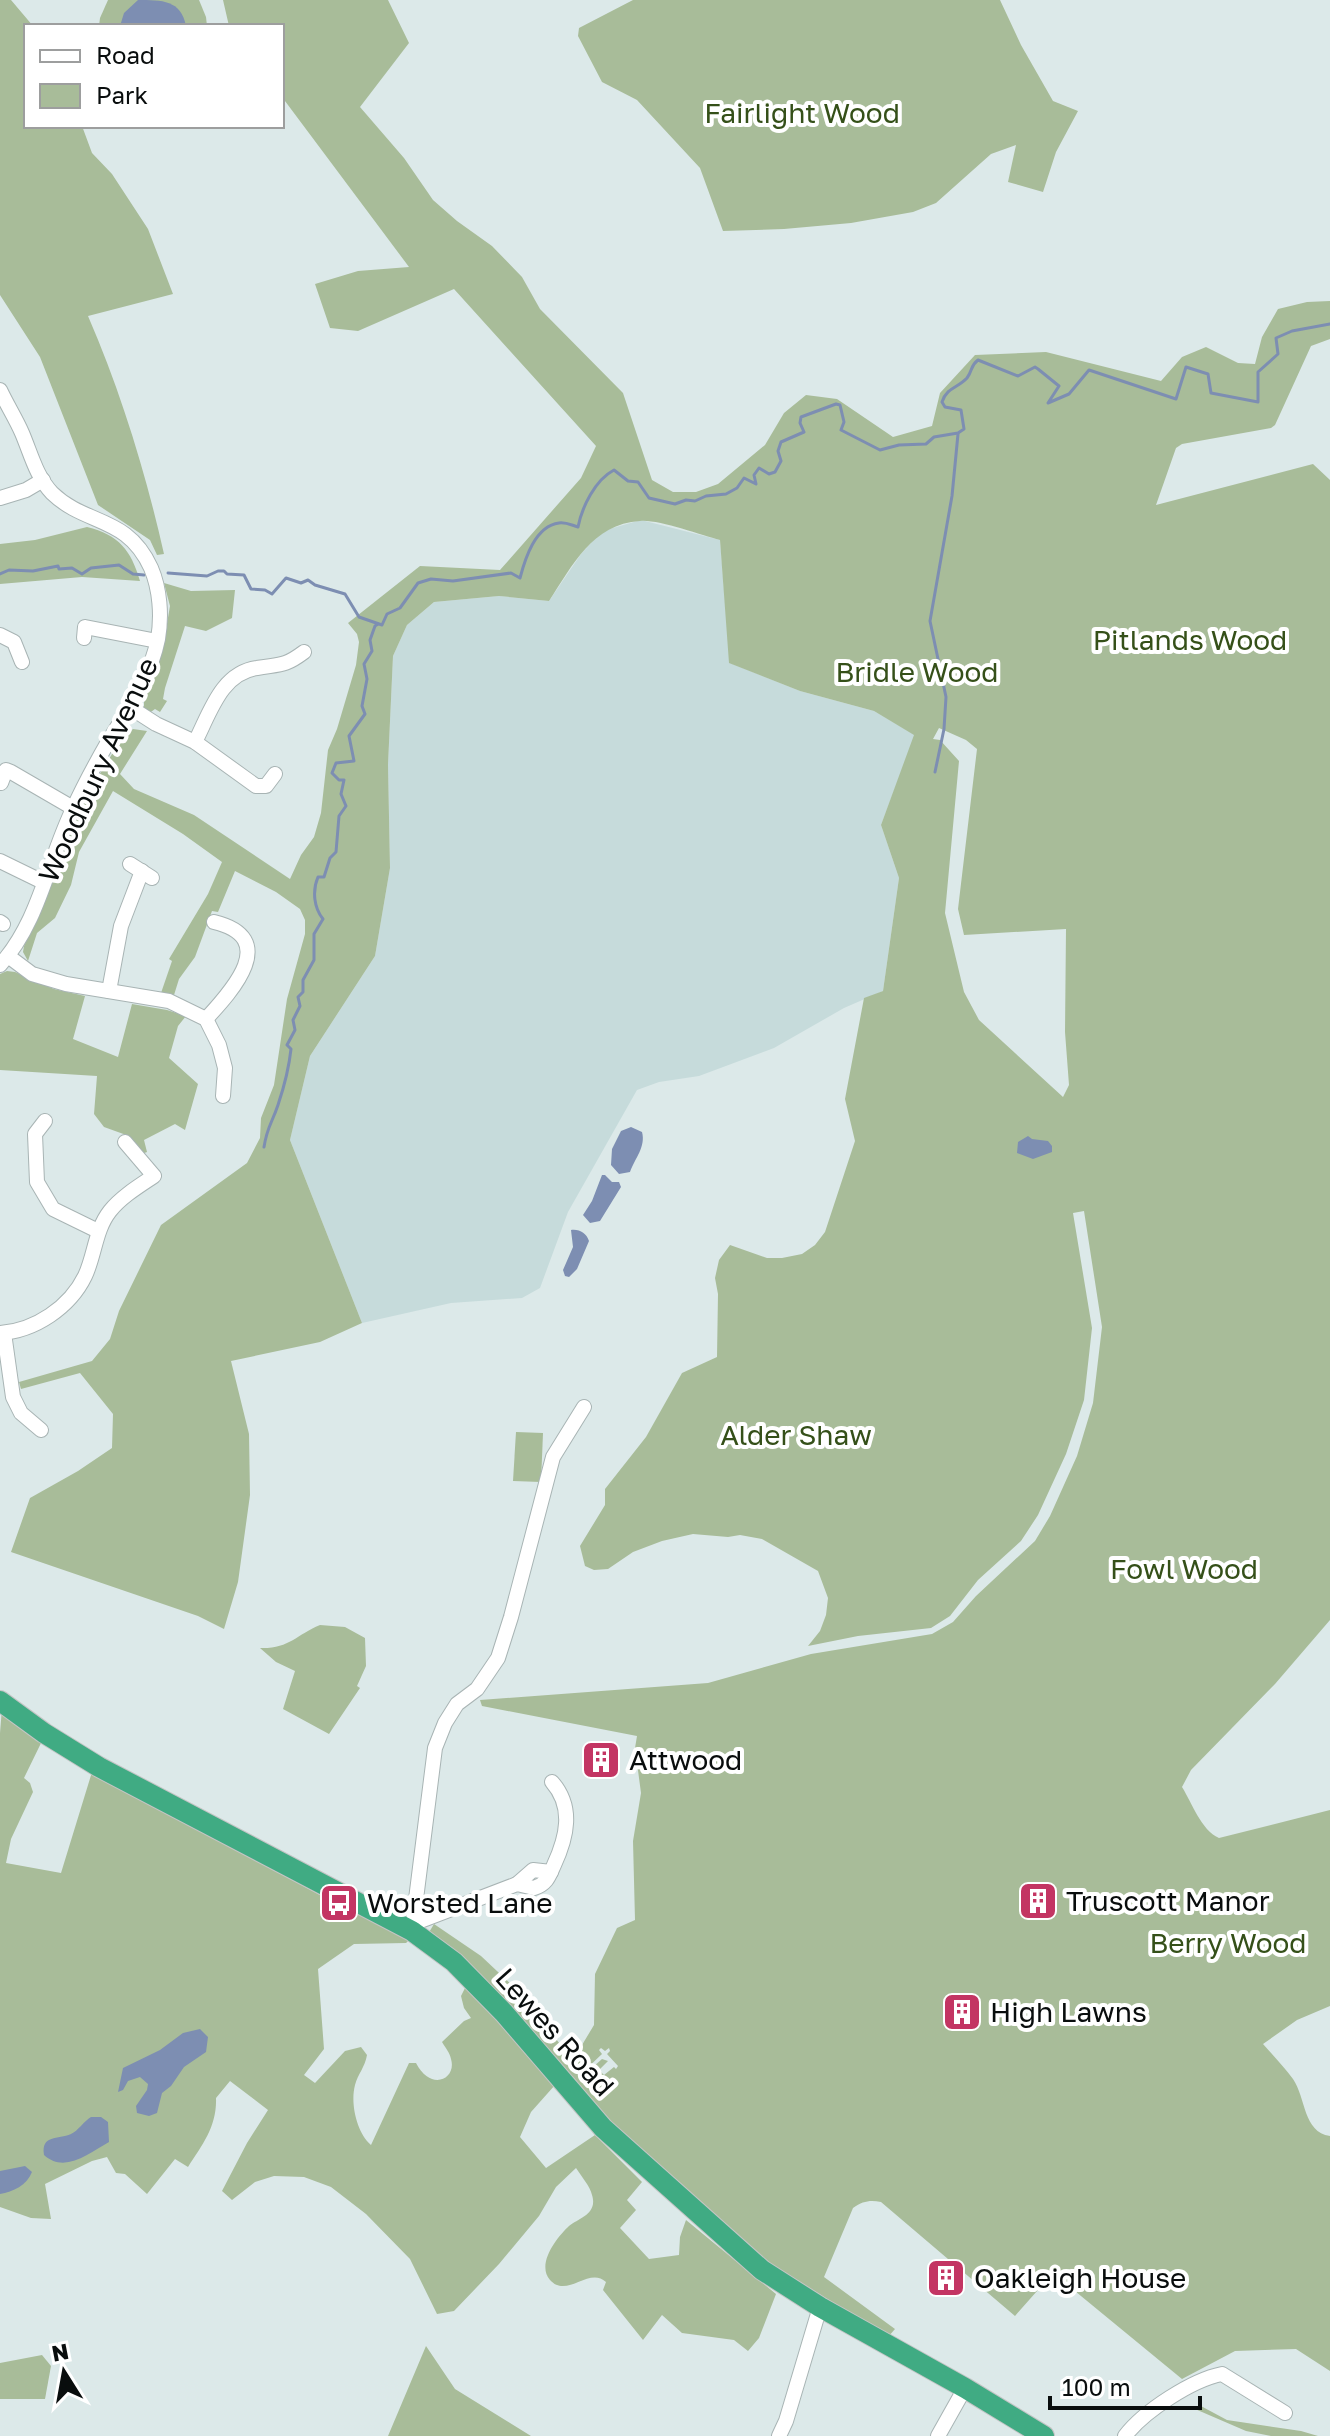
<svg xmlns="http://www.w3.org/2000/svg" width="1330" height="2436" viewBox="0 0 1330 2436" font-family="'Golos Text',sans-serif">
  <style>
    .built { fill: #c6dbdb }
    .green { fill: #a8bc99; fill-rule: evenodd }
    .water { fill: #7d8eb2 }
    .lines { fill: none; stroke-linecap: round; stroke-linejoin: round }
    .stream { stroke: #7d8eb2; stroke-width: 3 }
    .minor-casing { stroke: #a8b4b4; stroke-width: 16 }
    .highway-casing { stroke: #c4c5c5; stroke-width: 22 }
    .minor { stroke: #fff; stroke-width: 14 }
    .highway { stroke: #40ab83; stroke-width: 20 }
    .labels { text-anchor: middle; stroke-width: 8; stroke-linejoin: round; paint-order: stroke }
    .park-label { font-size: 28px; fill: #355019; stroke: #fff }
    .street-label { font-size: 28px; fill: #090d0d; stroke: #fff }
    .poi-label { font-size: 28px; fill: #090d0d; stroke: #fff; text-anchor: start }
  </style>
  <rect width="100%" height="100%" fill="#dce9e9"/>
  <!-- built -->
  <polygon class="built" points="641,520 720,540 730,663 800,691 874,711 915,735 881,825 899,878 883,991 844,1008 774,1048 699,1076 659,1082 637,1090 568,1212 540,1288 522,1298 451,1303 362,1323 290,1140 310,1056 375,956 390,868 388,765 393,656 407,625 434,602 499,596 549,601 581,554 602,531"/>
  <!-- green -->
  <g class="green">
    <path d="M 0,0 L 11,0 L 33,26 L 26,26 L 26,126 L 82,126 L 92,153 L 112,174 L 148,229 L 173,294 L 88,316 C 121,392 146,474 164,554 L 157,555 L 150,540 L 98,505 L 40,357 L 0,295 Z"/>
    <polygon points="108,0 199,0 206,17 207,26 99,26 100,18"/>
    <path d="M 223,0 L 388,0 L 409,43 L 360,107 L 404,158 L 433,200 L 457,221 L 492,246 L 522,277 L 540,309 L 623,393 L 652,480 L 673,492 L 696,492 L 718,484 L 765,445 L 784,413 L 806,395 L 837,399 L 893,437 L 932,426 L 940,393 L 975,355 L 1046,352 L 1161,381 L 1182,357 L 1206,347 L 1238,363 L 1255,364 L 1262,337 L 1278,309 L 1307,302 L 1330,301 L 1330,339 L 1311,346 L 1275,425 L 1271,428 L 1182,444 L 1176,448 L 1156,505 L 1313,464 L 1330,480 L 1330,1620 L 1275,1684 L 1191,1770 L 1182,1787 C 1192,1803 1201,1830 1219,1838 L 1330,1810 L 1330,2006 L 1297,2020 L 1263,2044 C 1273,2055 1284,2067 1293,2079 C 1306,2098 1303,2132 1330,2136 L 1330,2371 L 1296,2349 L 1235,2351 L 1182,2379 L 1053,2273 L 1015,2316 L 881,2202 C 870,2200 863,2201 853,2208 L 824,2277 L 895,2329 L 888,2337 L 765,2260 L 608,2123 L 428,1934 L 434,1924 L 481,1956 L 513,1986 L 573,2060 L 594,2025 L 595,1974 L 617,1928 L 635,1920 L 633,1841 L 641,1793 L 635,1748 L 637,1736 L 482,1706 L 480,1700 L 708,1683 L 811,1654 L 932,1634 L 953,1622 L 976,1596 L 1035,1541 L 1050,1516 L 1077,1456 L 1093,1403 L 1102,1327 L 1084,1211 L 1073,1213 L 1092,1328 L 1084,1400 L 1066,1454 L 1038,1515 L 1021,1541 L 978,1580 L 950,1616 L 931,1628 L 858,1636 L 808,1646 L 820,1631 L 826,1615 L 828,1598 L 818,1571 L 762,1539 L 740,1535 L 728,1537 L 693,1534 L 662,1541 L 633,1552 L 608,1569 L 594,1570 L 585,1566 L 580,1546 L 605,1505 L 605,1489 L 646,1437 L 682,1373 L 717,1357 L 718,1294 L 715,1278 L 719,1260 L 730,1245 L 767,1258 L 782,1258 L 802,1254 L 815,1245 L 825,1232 L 855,1141 L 845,1099 L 864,998 L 883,991 L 899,878 L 881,825 L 914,735 L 874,711 L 800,691 L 729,663 L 720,540 C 701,535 657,519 640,521 C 592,524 573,565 549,601 L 499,596 L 434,602 L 407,625 L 393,656 L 388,765 L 390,868 L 375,956 L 310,1056 L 290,1140 L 362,1323 L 320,1342 L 231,1361 L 249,1434 L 250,1495 L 238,1582 L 224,1629 L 198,1616 L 11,1552 L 30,1498 L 78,1471 L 112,1448 L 113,1414 L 80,1373 L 21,1389 L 19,1382 L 92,1361 L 110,1339 L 119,1311 L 161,1225 L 247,1163 L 260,1138 L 261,1118 L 274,1085 L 287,999 L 305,934 L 305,920 L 300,909 L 276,892 L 235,871 L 218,912 L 212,911 L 195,957 L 179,979 L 174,995 L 161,993 L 172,961 L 169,959 L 208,894 L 222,862 L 183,834 L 113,791 L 79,852 L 71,885 L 55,918 L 37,933 L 28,961 L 23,952 L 24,946 L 56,875 L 62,850 L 82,803 L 120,741 L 133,729 L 147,731 L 120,774 L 134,789 L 194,815 L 290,879 L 301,855 L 314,837 L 321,813 L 328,750 L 337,729 L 356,665 L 359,642 L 357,634 L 348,623 L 420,566 L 500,570 L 581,478 L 596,446 L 454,289 L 358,331 L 330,328 L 315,284 L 358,271 L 409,267 L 282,97 L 282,26 L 229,26 ZM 939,728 L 966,740 L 977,749 L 958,909 L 964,935 L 1066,929 L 1065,1032 L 1069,1085 L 1063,1097 L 979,1020 L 964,992 L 945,913 L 959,761 L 940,740 L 933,739 ZM 601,2048 L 605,2051 L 609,2048 L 610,2051 L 607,2054 L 618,2066 L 616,2069 L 614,2067 L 604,2075 L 599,2070 L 608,2061 L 602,2059 L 584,2075 L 582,2073 L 602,2054 L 599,2050 Z"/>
    <polygon points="633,0 1000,0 1021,45 1053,101 1078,111 1056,152 1043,192 1008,182 1016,145 991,154 936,203 913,212 851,223 784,229 723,231 700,168 637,100 602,82 578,36 579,28"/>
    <path d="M 87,527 C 119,535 131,550 140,581 L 82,577 L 0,584 L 0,544 L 35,540 Z"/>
    <polygon points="164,583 191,591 235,590 232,618 206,631 185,626 165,688 163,699 167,701 160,712 155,709 148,714 144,709 144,695 164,641 170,606"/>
    <polygon points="7,971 15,972 54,989 85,996 73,1039 118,1057 132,1004 167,1010 186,1016 178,1026 169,1058 198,1084 185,1130 175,1124 144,1140 147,1152 139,1155 129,1136 104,1127 94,1114 97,1076 0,1070 0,974"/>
    <polygon points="516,1432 543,1433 541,1482 513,1481"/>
    <path d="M 320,1625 L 345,1627 L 365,1638 L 366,1666 L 357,1686 L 360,1688 L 329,1734 L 283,1709 L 295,1671 L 276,1662 L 260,1648 C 289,1649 296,1635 320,1625 Z"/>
    <path d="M 2,1708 L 43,1739 L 24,1778 L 30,1783 L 33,1792 L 11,1839 L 6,1863 L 61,1873 L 92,1772 L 318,1894 L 409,1940 L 406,1943 L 354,1944 L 318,1969 L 324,2049 L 304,2075 L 315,2083 L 345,2051 L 361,2047 L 367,2055 C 365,2067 358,2074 355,2085 C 350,2104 357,2133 371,2145 L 409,2063 L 416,2063 C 431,2092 457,2079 451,2059 C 450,2053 445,2047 442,2042 L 464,2021 L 471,2018 L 464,2008 L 461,1996 L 466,1986 L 555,2085 L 531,2112 L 520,2137 L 546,2168 L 595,2135 L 642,2182 L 627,2200 L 636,2210 L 620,2228 L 649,2259 L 679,2255 L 680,2237 L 686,2220 L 776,2294 L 759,2338 L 748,2351 L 734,2340 L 682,2333 L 662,2315 L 643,2340 L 603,2290 L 606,2282 C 589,2266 567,2299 550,2280 C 536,2264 557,2237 569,2226 C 579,2218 598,2214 592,2195 C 590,2186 581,2176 576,2168 L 556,2187 L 539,2216 L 499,2264 L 454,2311 L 437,2314 L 410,2259 L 366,2214 L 331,2187 L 304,2177 L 274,2176 L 255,2182 L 232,2200 L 222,2191 L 247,2143 L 268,2110 L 230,2081 L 216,2098 C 217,2126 203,2144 188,2167 L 175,2159 L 147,2194 L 125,2174 L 116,2173 L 107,2157 L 92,2161 L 45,2184 L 51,2219 L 31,2218 L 0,2207 L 0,1733 Z"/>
    <polygon points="426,2346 455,2389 531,2436 388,2436"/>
    <polygon points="42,2355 51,2366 45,2399 0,2399 0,2363"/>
    <polygon points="1199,2405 1227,2420 1301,2431 1318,2436 1271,2436 1246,2431 1195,2409"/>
  </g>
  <!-- water -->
  <g class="water">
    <path d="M 138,0 C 162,0 181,0 186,26 L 120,26 L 124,13 Z"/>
    <path d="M 631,1127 L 642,1132 C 646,1147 635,1158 630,1172 L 619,1174 L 611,1165 L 612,1149 L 621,1131 Z"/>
    <polygon points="1028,1136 1032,1139 1048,1141 1052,1146 1052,1152 1033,1159 1017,1153 1018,1142"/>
    <polygon points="602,1175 605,1175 612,1182 619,1182 621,1187 600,1221 590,1223 583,1215 592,1201"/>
    <path d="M 571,1230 C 580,1229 586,1233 589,1241 L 577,1269 L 569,1277 L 565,1276 L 563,1270 L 573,1247 Z"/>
    <polygon points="200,2029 208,2037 206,2052 184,2067 171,2086 162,2093 157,2113 149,2116 137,2113 136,2106 147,2090 148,2084 140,2077 128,2081 123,2090 118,2092 123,2068 160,2050 183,2033"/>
    <path d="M 91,2117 L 101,2117 L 108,2122 L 109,2142 C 89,2153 65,2174 44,2155 C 41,2134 58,2140 71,2134 C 78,2131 84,2121 91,2117 Z"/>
    <path d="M 25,2166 L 32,2172 C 27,2185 13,2192 0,2194 L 0,2171 Z"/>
  </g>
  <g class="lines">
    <!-- stream -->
    <g class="stream">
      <path d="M 168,573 L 207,576 L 218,571 L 224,571 L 227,574 L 244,575 L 251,589 L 265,590 L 272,594 L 286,578 L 301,583 L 308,580 L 315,585 L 345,594 L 359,617 L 382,625 L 387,614 L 400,608 L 418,583 L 431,579 L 453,581 L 511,573 L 520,578 C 525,559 535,526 559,523 C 566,522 571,525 578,527 C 582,507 595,480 614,470 L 628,481 L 638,482 L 649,498 L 675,504 L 686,500 L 695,501 L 706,496 L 726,494 L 737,488 L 744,478 L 756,484 L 754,475 L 759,468 L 769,474 L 775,472 L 781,461 L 778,451 L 781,442 L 804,432 L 800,423 L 801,417 L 836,404 L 840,405 L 844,422 L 841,430 L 880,450 L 899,445 L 926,444 L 934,437 L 958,433 L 964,429 L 961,410 L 945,407 L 942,402 C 947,387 958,388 967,378 C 973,370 970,366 978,360 L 1018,376 L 1035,367 L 1038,369 L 1059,386 L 1048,403 L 1069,394 L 1089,370 L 1176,399 L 1186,367 L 1208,374 L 1211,393 L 1258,402 L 1258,372 L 1278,354 L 1276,338 L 1292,331 L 1330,324"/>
      <polyline points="0,574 9,570 33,571 58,566 59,569 72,568 82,574 91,568 119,565 133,574 144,575"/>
      <polyline points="935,772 944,729 946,697 930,621 952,496 958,434"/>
      <path d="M 264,1147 C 267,1127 272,1123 278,1105 C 284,1087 289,1068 291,1049 L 287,1045 L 295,1030 L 293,1020 L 300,1006 L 298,997 L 303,992 L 303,980 L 314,960 L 314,934 L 323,919 C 314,908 312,891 318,877 L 324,877 L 330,858 L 336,852 L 339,816 L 346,806 L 341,794 L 344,780 L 339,780 L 332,773 L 336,763 L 354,761 L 349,736 L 365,714 L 362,706 L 367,679 L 364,664 L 372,651 L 370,640 L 375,626 L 378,624"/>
    </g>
    <!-- minor casing -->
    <g class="minor-casing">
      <g id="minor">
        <path d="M 0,390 C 7,405 16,419 22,433 C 31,454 36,476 52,493 C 86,526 127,515 151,568 C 160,589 162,616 158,639 C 150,678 128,709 108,742 C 96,763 84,785 74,807 C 48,859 40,921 0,965"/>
        <polyline points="0,498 26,490 43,480"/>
        <polyline points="0,635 14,642 22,662"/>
        <polyline points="84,638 85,627 157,641"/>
        <polyline points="131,708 156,724 195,742 256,786 266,786 275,774"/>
        <path d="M 195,742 C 210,713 221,673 257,668 C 280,664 284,667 304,652"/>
        <polyline points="1,783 6,770 11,772 73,808"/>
        <polyline points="0,861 43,882"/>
        <polyline points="130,864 152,878"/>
        <polyline points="0,922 3,924"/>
        <polyline points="8,956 32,974 66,984 169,1001 206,1019 219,1045 225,1068 223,1096"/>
        <polyline points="109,991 121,926 142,871"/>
        <path d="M 206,1019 C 233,990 280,938 214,922"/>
        <polyline points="45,1121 35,1134 37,1182 53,1209 98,1231"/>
        <path d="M 0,1333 C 35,1331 70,1307 85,1276 C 95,1255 95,1230 110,1211 C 121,1197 139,1186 154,1176 L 125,1142"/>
        <polyline points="4,1333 13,1397 21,1413 41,1430"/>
        <polyline points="517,1884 533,1870 551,1872"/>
        <path d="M 415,1923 L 517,1884 L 534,1888 C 547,1884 549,1876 554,1865 C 567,1837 574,1807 552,1782"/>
        <polyline points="412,1931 435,1748 445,1723 457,1704 477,1689 498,1658 511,1617 553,1457 584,1407"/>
        <polyline points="779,2436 786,2421 820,2307"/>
        <polyline points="938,2436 965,2388"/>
        <path d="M 1125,2436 C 1144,2411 1192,2380 1222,2374 L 1285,2413"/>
      </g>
    </g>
    <!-- highway casing -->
    <g class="highway-casing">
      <polyline id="highway" points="0,1701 44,1733 99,1767 412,1931 454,1962 504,2013 603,2128 762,2270 820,2307 965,2388 1044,2436"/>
    </g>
    <!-- minor -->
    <use href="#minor" class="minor"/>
    <!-- highway -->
    <use href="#highway" class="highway"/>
  </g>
  <!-- icons -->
  <defs>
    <g id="building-square" transform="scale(2)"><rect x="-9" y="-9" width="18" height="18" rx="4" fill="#c33563" stroke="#fff"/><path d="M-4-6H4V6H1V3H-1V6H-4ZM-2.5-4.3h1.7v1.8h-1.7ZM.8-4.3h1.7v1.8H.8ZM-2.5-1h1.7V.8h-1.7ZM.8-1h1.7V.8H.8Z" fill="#fff"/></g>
    <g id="bus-square" transform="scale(2)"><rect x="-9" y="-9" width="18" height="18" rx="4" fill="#c33563" stroke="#fff"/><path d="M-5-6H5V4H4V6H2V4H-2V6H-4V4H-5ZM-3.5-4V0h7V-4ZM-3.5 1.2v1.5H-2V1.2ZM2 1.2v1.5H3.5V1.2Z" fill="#fff"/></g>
  </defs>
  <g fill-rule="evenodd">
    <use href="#building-square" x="601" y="1760"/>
    <use href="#building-square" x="1038" y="1901"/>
    <use href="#bus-square" x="339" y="1903"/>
    <use href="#building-square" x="962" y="2012"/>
    <use href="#building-square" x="946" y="2278"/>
  </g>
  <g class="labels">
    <!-- park labels -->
    <g class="park-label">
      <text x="802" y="123">Fairlight Wood</text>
      <text x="1190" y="650">Pitlands Wood</text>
      <text x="917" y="682">Bridle Wood</text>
      <text x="796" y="1445">Alder Shaw</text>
      <text x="1184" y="1579">Fowl Wood</text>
      <text x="1228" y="1953">Berry Wood</text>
    </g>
    <!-- street labels -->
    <g class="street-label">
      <text transform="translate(98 770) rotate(-65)" y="10">Woodbury Avenue</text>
      <text transform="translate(555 2032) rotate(48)" y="10">Lewes Road</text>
    </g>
    <!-- poi labels -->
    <g class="poi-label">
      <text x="629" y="1770">Attwood</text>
      <text x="1066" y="1911">Truscott Manor</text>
      <text x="367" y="1913">Worsted Lane</text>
      <text x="990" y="2022">High Lawns</text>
      <text x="974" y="2288">Oakleigh House</text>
    </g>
  </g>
  <!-- legend -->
  <rect x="24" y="24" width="260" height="104" fill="#ffffff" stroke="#9d9e9e" stroke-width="2"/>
  <rect x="40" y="50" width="40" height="12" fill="#ffffff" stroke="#9d9e9e" stroke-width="2"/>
  <text x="96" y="64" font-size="24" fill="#090d0d">Road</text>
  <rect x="40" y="84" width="40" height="24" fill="#a8bc99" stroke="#9d9e9e" stroke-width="2"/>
  <text x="96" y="104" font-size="24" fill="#090d0d">Park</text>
  <!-- north arrow -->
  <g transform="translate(64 2372) rotate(349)" stroke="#ffffff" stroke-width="6" paint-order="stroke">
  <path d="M0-6L14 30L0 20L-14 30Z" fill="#090d0d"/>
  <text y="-12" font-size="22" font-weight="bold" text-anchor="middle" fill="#090d0d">N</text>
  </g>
  <!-- scale -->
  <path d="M1050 2396v12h150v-12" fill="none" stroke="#090d0d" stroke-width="4"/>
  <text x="1062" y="2396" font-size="24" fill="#090d0d" stroke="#ffffff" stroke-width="6" paint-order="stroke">100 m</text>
</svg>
